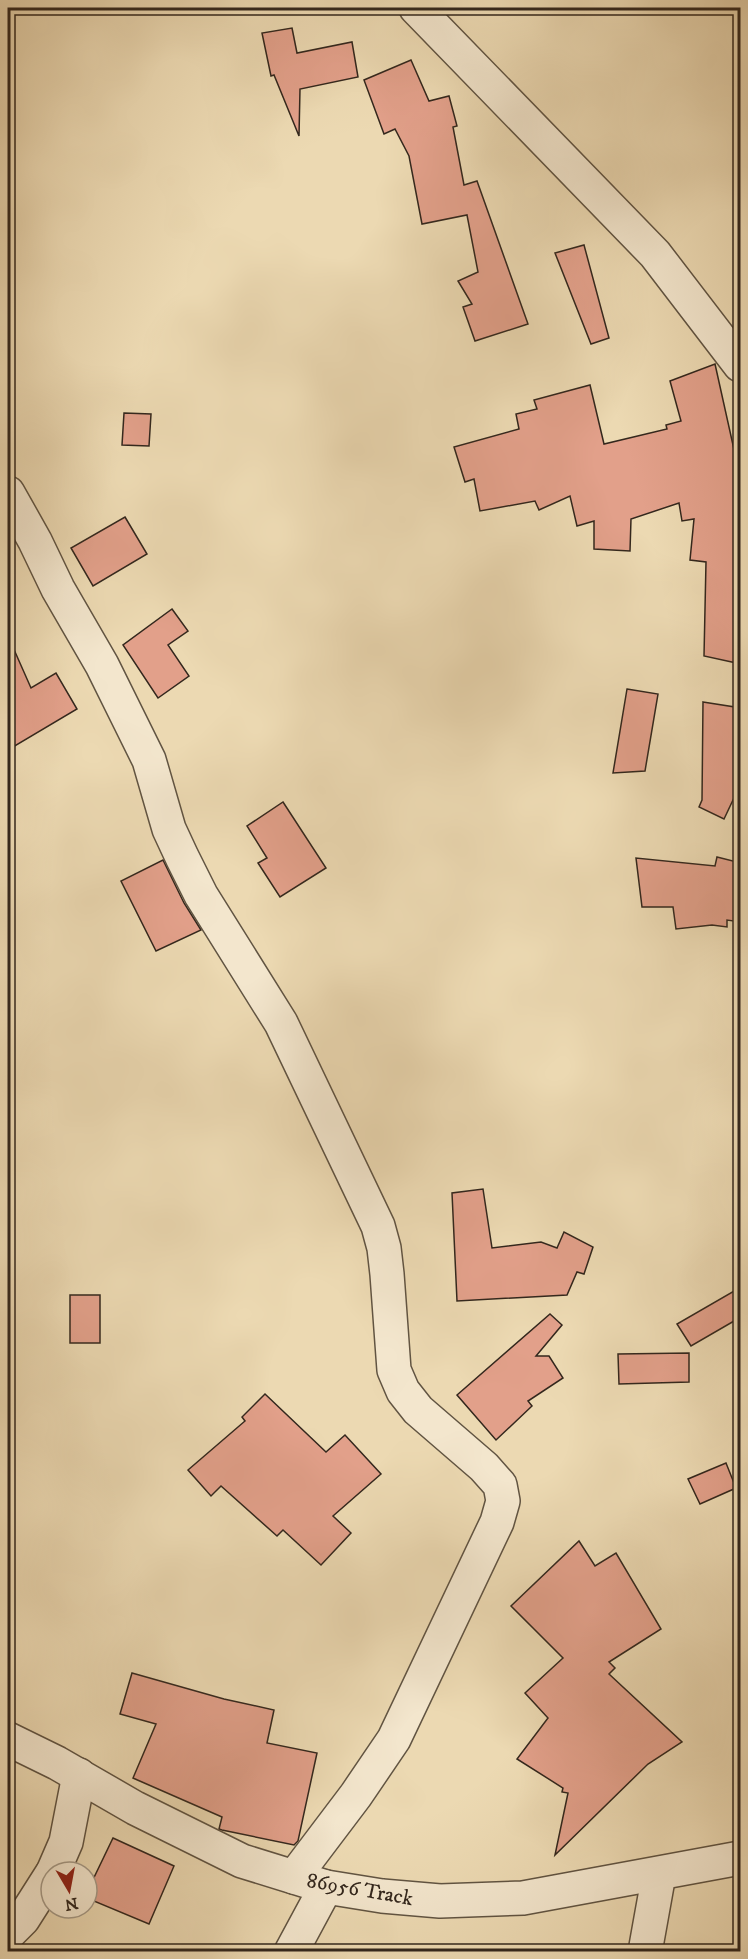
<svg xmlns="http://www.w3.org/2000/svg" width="748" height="1959" viewBox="0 0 748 1959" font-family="'IM FELL DW Pica',serif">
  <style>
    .building { fill: #e2a08a; stroke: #33271d; stroke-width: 1.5 }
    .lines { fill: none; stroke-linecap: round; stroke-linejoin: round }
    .minor-casing { stroke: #615442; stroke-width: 36 }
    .minor { stroke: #f3e6cd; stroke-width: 33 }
    .labels { text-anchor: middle; stroke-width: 6; stroke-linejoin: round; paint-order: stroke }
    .street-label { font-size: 21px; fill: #33271d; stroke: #f3e6cd }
  </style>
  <rect width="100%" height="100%" fill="#ecd9b2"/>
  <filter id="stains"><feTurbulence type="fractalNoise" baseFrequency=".00333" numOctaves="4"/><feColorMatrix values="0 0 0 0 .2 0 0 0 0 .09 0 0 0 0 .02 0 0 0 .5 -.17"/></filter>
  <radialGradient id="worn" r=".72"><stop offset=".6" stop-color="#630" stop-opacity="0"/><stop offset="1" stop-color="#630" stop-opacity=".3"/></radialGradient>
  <!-- building -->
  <g class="building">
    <polygon points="292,28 297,53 352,42 358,77 300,89 299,136 274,75 271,76 262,33"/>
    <polygon points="411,60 429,101 449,96 457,126 453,127 464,185 477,181 528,324 475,341 463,307 472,304 458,281 478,272 467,215 422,224 409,156 395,129 384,134 364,80"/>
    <polygon points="584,245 609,338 591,344 555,253"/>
    <polygon points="715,364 741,481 741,664 704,656 706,562 690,560 694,519 682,521 679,503 631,519 630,551 594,549 594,521 577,526 570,496 539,510 535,501 480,511 474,479 465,482 454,447 519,429 516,414 537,409 534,400 590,385 604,444 667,429 666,425 681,421 670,381"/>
    <polygon points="124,413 151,414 149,446 122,445"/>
    <polygon points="125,517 147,554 93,586 71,548"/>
    <polygon points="172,609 188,631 168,645 189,676 158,698 123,645"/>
    <polygon points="8,636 31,688 56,673 77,709 8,750"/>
    <polygon points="627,689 658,694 645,771 613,773"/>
    <polygon points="703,702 741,708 741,783 724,819 699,807 702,800"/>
    <polygon points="283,802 326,868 280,897 258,863 267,858 247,826"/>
    <polygon points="717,857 741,863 741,922 727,920 727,927 712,925 676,929 673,907 642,907 636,858 715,866"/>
    <polygon points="163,860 184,903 201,930 156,951 121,881"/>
    <polygon points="483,1189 492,1248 541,1242 557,1248 564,1232 593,1247 584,1274 577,1272 567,1295 457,1301 452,1193"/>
    <polygon points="741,1287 741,1317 691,1346 677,1324"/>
    <rect x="70" y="1295" width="30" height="48"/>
    <polygon points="550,1314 562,1325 536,1356 549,1356 563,1378 528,1401 532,1406 496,1440 457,1395"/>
    <polygon points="689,1353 689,1382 619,1384 618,1354"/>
    <polygon points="265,1394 326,1452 345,1435 381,1474 333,1516 351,1533 321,1565 283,1530 277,1536 221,1486 211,1496 188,1470 245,1421 242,1417"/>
    <polygon points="726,1463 736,1488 700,1504 688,1479"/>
    <polygon points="579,1541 595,1566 616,1553 661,1629 609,1662 615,1668 609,1674 682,1742 648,1764 555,1855 568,1793 562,1792 563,1788 517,1759 548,1718 525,1693 563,1658 511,1606"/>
    <polygon points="132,1673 224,1699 274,1710 267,1743 317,1753 298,1841 294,1845 222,1830 219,1829 222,1817 133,1778 156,1724 120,1714"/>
    <polygon points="113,1838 174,1866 149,1924 89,1899 93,1893 88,1890"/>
  </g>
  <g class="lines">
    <!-- minor casing -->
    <g class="minor-casing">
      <g id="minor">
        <polyline points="416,8 655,254 740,365"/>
        <polyline points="8,493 35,541 58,589 102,665 149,760 169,829 182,857 201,895 281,1023 378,1226 384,1248 387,1274 394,1370 403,1391 418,1410 484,1467 500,1485 503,1501 497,1522 394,1739 356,1795 294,1877"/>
        <polyline points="8,1739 57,1763 135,1808 242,1861 326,1887 382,1896 440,1901 523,1898 740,1858"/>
        <polyline points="53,1872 66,1842 79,1775"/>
        <polyline points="8,1934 23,1919 51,1875"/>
        <polyline points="291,1952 326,1887"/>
        <polyline points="645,1952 659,1874"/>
      </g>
    </g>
    <!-- minor -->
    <use href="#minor" class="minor"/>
  </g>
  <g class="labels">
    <!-- street labels -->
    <g class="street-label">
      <text transform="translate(360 1889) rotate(10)" y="7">86956 Track</text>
    </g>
  </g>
  <!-- margin -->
  <rect width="748" height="1959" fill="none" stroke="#ecd9b2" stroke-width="30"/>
  <rect x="9" y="9" width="730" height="1941" fill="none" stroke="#33271d" stroke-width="3"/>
  <rect x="15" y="15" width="718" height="1929" fill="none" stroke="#33271d" stroke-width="1.5"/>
  <!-- north arrow -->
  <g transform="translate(69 1890) rotate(170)"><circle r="28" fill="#f3e6cd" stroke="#a69a87" stroke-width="1.5"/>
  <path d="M0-4.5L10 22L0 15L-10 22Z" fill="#8f2418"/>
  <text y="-9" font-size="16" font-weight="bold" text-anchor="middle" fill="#33271d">N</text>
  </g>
  <rect width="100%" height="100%" filter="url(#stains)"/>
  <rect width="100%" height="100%" fill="url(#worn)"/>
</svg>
